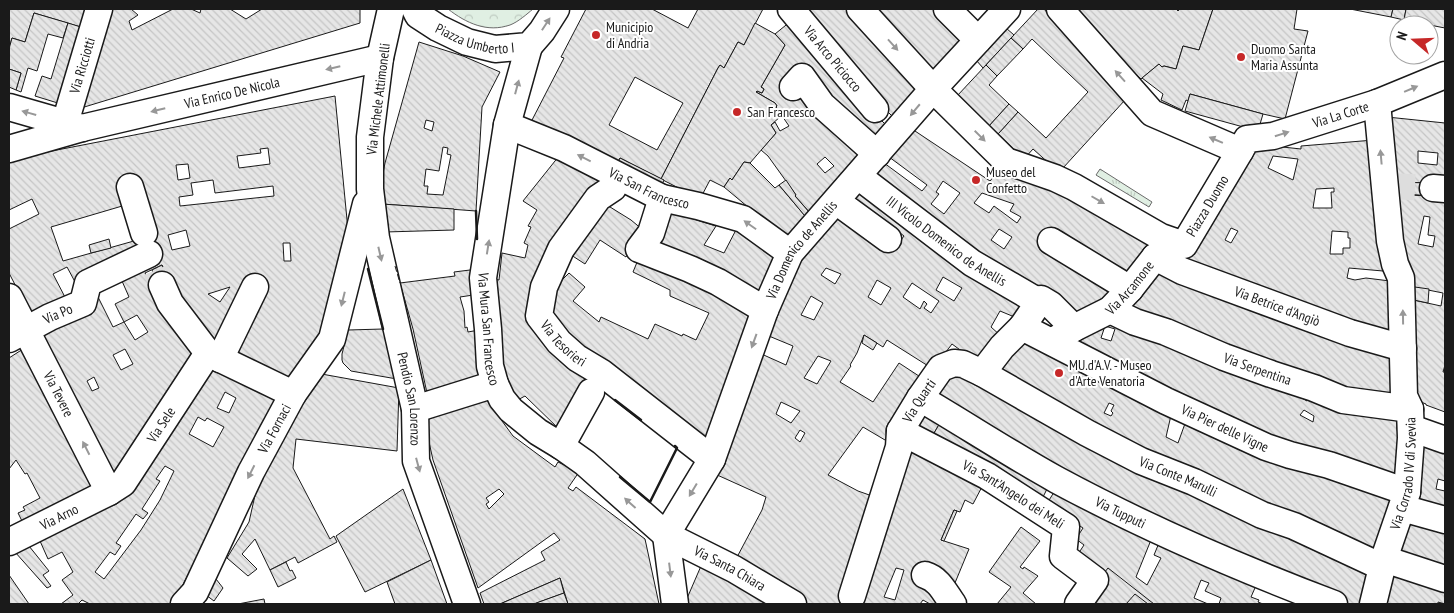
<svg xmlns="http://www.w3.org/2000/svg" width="1454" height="613" viewBox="0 0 1454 613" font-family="'PT Sans Narrow',sans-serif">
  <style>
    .grass { fill: url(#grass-tufts); stroke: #6a6a6a }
    .forest { fill: url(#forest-crowns); stroke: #6a6a6a }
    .building { fill: url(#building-back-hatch); stroke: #1a1a1a; fill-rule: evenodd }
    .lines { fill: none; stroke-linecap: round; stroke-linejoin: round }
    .minor-tunnel { stroke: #ddd; stroke-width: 26; stroke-dasharray: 26 13; stroke-linecap: butt }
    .minor-casing { stroke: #1a1a1a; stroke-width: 29 }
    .minor { stroke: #fff; stroke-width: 26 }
    .fence { stroke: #1a1a1a; stroke-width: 1; stroke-dasharray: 6 2.5; stroke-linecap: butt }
    .wall { stroke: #1a1a1a; stroke-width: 2.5 }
    .oneway { fill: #989898 }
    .poi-dot { fill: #c62828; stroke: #fff; stroke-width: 2 }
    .labels { text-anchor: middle; stroke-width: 4; stroke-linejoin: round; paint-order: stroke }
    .poi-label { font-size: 14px; fill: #1a1a1a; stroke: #fff; text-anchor: start }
    .street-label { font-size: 14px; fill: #1a1a1a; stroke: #fff }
  </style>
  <defs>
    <pattern id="grass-tufts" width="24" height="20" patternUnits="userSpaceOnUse" patternTransform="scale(1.25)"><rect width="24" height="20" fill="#e0efe3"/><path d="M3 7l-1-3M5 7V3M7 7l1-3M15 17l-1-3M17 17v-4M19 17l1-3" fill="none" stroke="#c0ccc2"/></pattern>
    <pattern id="forest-crowns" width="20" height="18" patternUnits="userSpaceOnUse" patternTransform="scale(1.25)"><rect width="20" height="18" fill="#e0efe3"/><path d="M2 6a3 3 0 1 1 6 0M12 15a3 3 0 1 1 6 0" fill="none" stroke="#c0ccc2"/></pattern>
    <pattern id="building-back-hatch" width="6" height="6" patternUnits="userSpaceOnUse" patternTransform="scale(1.25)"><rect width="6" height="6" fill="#e6e6e6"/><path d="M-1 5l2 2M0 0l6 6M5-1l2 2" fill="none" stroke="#c5c5c5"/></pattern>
  </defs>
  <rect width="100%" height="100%" fill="#fff"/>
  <!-- grass -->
  <polygon class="grass" points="1100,169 1152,202 1149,207 1096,175"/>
  <!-- forest -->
  <path class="forest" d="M 448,9 L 533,9 C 527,14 518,22 510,25 C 487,33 466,23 448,9 Z"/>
  <!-- building -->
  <g class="building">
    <polygon points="9,9 90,9 84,28 34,13 25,42 12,38 9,49"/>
    <polygon points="109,9 131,9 138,15 129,21 132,30 173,9 191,9 200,13 201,9 230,9 246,19 262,9 360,9 360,23 81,108"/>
    <path d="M 586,9 L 652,9 L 688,28 L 698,9 L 763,9 L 744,45 L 738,42 L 724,68 L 720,65 L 718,68 L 661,179 L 620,158 L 616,166 L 531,122 L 564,58 L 561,57 ZM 635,77 L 683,103 L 657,150 L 609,125 Z"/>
    <polygon points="796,9 855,9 922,86 897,121 878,102"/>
    <polygon points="871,9 938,9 966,37 930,75"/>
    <polygon points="1038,9 1044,9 1125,100 1063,168 1052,166 1033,149 1024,159 998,134 1018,112 1046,138 1088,92 1032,39 1023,49 1011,38"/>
    <polygon points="1077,9 1176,9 1178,11 1180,9 1213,9 1199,50 1183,46 1176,69 1164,66 1162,67 1159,64 1141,79 1102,40"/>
    <polygon points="1213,9 1297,9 1294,29 1308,31 1285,119 1263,114 1190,94 1188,101 1186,100 1182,110 1161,100 1163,94 1142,78 1159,64 1162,67 1164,66 1176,69 1183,46 1199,50"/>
    <polygon points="1350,9 1393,9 1391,17"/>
    <polygon points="1393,9 1406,9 1404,20 1391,17"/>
    <polygon points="1406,9 1445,9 1445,28 1404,20"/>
    <polygon points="34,13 68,23 63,38 48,34 37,71 28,68 21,92 16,90 21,73 9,69 9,49 12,38 25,42"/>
    <path d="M 791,21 L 826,65 L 890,129 L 874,147 L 835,107 L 812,79 L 804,66 L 784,92 L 788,97 L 800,85 L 812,101 L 869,153 L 812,215 L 795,196 L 796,195 L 768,156 L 761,150 L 776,133 L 771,125 L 775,122 L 780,131 L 789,126 L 776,107 L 777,106 L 775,103 L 756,92 L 757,91 L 762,93 L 764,89 L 761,87 L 785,45 L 775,34 ZM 825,157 L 834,166 L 825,173 L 817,164 Z"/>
    <polygon points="68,23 84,28 61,104 35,96 42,76 51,79"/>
    <polygon points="755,23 775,34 785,45 761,87 764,89 762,93 757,91 756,92 775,103 777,106 776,107 781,116 771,125 776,133 750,163 744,162 732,180 730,178 724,187 710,180 700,199 661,179 718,68 720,65 724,68 738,42 744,45"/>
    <polygon points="1006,28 1014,35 983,68 976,60"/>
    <polygon points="1011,38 1023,49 997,76 986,65"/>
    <path d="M 419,42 L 463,56 L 500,72 L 482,107 L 476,211 L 382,204 L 382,179 L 385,163 ZM 426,120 L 434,122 L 432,131 L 424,128 ZM 443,147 L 448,148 L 447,154 L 451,155 L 443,195 L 427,194 L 428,186 L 424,186 L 426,169 L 439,171 Z"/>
    <polygon points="986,65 997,76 989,85 1009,104 989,126 957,96"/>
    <polygon points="9,69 21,73 16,90 9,87"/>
    <polygon points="1190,94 1263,114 1258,131 1185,111"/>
    <path d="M 335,96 L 348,230 L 323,340 L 291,383 L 219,347 L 178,301 L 162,265 L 145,273 L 170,317 L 201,354 L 113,475 L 9,273 L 9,229 L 39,214 L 32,199 L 9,210 L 9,162 L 26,156 ZM 268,148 L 270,164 L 239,168 L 237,156 L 261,153 L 260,149 ZM 188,164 L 190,178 L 178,180 L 176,165 ZM 213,180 L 215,193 L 273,186 L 274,196 L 180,206 L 179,197 L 193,195 L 191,183 ZM 129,204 L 148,237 L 63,261 L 51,227 ZM 186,230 L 190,246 L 172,250 L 168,235 ZM 283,243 L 290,243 L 291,261 L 284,261 ZM 67,267 L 81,293 L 67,301 L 53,274 ZM 122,281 L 129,297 L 115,304 L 124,322 L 113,327 L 96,293 ZM 230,287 L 220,302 L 208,294 ZM 137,315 L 148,332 L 135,340 L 124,322 ZM 125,349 L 133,364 L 121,370 L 113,355 ZM 94,377 L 99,388 L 92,391 L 87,381 Z"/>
    <polygon points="1009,104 1018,112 998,134 989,126"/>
    <path d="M 1387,117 L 1445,123 L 1445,182 L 1432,183 L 1389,182 ZM 1418,151 L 1438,153 L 1437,165 L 1418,163 Z"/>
    <path d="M 909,127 L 990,181 L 1001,168 L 1071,192 L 1154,244 L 1129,282 L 1074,322 L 866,176 L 880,160 L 922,191 L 927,185 L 885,154 ZM 943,181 L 960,193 L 944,214 L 931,204 L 939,194 L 936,192 ZM 982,193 L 1014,204 L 1010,211 L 1021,217 L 1017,223 L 994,206 L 989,213 L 974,203 ZM 999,229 L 1012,237 L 1004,249 L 991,240 Z"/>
    <path d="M 1374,140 L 1384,231 L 1383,271 L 1349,268 L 1347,278 L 1355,280 L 1366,278 L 1398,282 L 1399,342 L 1185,265 L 1255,144 L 1301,149 L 1301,146 ZM 1273,156 L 1298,159 L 1293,180 L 1268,168 ZM 1334,188 L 1334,192 L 1331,192 L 1332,208 L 1313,208 L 1316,189 ZM 1231,228 L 1238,231 L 1231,243 L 1225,240 ZM 1332,231 L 1348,232 L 1348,238 L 1350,238 L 1350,248 L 1343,248 L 1343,254 L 1330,254 Z"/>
    <polygon points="559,156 608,182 533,318 591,373 560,430 525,396 514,402 498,367 488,278 499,280 502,253 525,258 528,245 524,243 531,227 528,226 537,210 523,201"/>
    <polygon points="620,158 664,180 660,189 616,166"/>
    <polygon points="744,162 750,163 775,188 779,185 805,216 790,235 789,234 785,238 724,187 730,178 732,180"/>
    <polygon points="786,180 796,195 795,196 809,212 805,216 779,185"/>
    <polygon points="1389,182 1432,183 1433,196 1389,193"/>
    <path d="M 860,183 L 1033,304 L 982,366 L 952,344 L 933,369 L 887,340 L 883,347 L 864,335 L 857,353 L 850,365 L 851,366 L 840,382 L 873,402 L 899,363 L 925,380 L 892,443 L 885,440 L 863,427 L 828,475 L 858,491 L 875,497 L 844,604 L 803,604 L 736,559 L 762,510 L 766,497 L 715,474 L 757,352 L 786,365 L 793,346 L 764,334 L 796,262 L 838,209 L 895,248 L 904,236 L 888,224 L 844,201 ZM 826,268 L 841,274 L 835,284 L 821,275 ZM 943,277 L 962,288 L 954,301 L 936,290 ZM 877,280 L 891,288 L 881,305 L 868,297 ZM 912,283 L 939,301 L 931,313 L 924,308 L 927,304 L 924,301 L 920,309 L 903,297 ZM 811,296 L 823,303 L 814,320 L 801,315 ZM 1000,311 L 1017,318 L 1001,336 L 991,327 ZM 818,356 L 831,361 L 817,384 L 804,378 ZM 781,402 L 800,411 L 791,423 L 776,414 ZM 800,430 L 805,433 L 800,442 L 795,438 Z"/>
    <path d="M 1392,194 L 1445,197 L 1445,365 L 1443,372 L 1445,372 L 1445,412 L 1426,405 L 1426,404 L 1411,398 L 1409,299 L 1441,306 L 1443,293 L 1408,286 ZM 1424,216 L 1430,217 L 1428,235 L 1435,236 L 1433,247 L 1418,244 Z"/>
    <polygon points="602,202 631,220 643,230 626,257 600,240 585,264 568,253"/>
    <polygon points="382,204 454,209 454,230 385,232"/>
    <polygon points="665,210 716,226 704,245 724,253 738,226 778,256 762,303 653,248"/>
    <polygon points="109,239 111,248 91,253 89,245"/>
    <polygon points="640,255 759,314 709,443 546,320 550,292 569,273 585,287 573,301 599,322 601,317 648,339 655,324 682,336 683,334 696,340 709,313 670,296 670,290 633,272"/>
    <polygon points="162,265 169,280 158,285 152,270"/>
    <polygon points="1164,267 1399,352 1398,404 1181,332 1122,311"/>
    <polygon points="478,269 480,294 460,297 464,311 465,328 467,327 468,332 484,329 489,381 427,393 413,329 400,283 455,276 454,272"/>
    <polygon points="1408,286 1429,289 1428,303 1409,299"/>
    <path d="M 1108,317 L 1285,388 L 1307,401 L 1312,392 L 1405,413 L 1402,483 L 1190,406 L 1064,342 ZM 1105,326 L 1115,329 L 1111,341 L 1101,338 ZM 1304,410 L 1314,416 L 1313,422 L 1300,415 Z"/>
    <polygon points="383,329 397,379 351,371 343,363 342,360 342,354 348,330"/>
    <path d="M 1024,331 L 1172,411 L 1166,437 L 1178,443 L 1187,418 L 1399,496 L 1377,558 L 1052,407 L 988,371 ZM 1109,403 L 1114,405 L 1111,411 L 1113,413 L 1111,416 L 1104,413 Z"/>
    <polygon points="864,335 877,343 873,350 862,343"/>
    <polygon points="23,349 93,486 23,523 18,513 25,510 23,507 40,498 27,473 25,474 16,460 9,469 9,358"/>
    <path d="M 208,362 L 282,397 L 178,594 L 169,604 L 90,604 L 82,600 L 78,604 L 61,604 L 73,595 L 62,580 L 73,572 L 62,552 L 48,559 L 40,541 L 124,496 ZM 225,392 L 236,398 L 229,413 L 217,408 ZM 198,417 L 205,421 L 207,418 L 224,427 L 213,447 L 189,434 ZM 165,466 L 174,471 L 160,500 L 141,530 L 104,579 L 95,572 L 110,552 L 115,555 L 121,546 L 116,543 L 136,514 L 143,519 L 148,513 L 142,509 L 160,481 L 156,479 Z"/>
    <polygon points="956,372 1374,568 1364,604 1346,604 1207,544 926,398"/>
    <polygon points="316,373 399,388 397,451 296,439 293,468 330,539 334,536 337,542 298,563 295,557 270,570 255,539 242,554 257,569 248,576 227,558 249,522 260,473"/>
    <path d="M 490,391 L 502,421 L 513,436 L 555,467 L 558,462 L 579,472 L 568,488 L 573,491 L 576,487 L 645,539 L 659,604 L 568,604 L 560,578 L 500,604 L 484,604 L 480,593 L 545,560 L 541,552 L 560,540 L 554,533 L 478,588 L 433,460 L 429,442 L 427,420 ZM 499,489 L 504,494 L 489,509 L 486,504 L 489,502 L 486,498 Z"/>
    <polygon points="923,403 944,416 930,440 907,426"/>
    <polygon points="944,416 1051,481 1041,501 930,440"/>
    <polygon points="1418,439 1445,448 1445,481 1438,479 1436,489 1445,491 1445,512 1410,501"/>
    <path d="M 909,441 L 985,481 L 973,504 L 965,500 L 960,512 L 954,510 L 941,540 L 969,549 L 950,595 L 945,604 L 930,604 L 923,600 L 920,604 L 853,604 ZM 896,568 L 904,570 L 895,600 L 884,597 Z"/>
    <polygon points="403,489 431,560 365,592 336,536"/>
    <polygon points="1056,489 1153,535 1136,577 1147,585 1161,558 1154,555 1161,538 1258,581 1251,597 1259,600 1258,602 1263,604 1219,604 1221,598 1205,591 1209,583 1201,580 1194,598 1208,604 1147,604 1076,557 1084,545 1076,539 1083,528 1046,505"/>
    <polygon points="954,510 957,511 944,541 941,540"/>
    <polygon points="1406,517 1445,524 1445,573 1392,556"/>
    <polygon points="1021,527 1040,541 1020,567 1023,569 1024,567 1038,576 1023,593 1036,604 997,604 1011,587 989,572"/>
    <polygon points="29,546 49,571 43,575 51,586 47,588 15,552"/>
    <polygon points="431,560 447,604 395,604 387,582"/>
    <polygon points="286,562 290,571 292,570 296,578 278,587 270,570"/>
    <polygon points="701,566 781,604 687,604 685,603"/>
    <polygon points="1390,567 1445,584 1445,604 1438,602 1438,604 1380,604"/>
    <polygon points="1108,568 1154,604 1080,604"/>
    <polygon points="9,575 29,604 9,604"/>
    <polygon points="560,578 564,593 534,604 500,604"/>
    <polygon points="216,579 223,588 214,601 206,595"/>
    <polygon points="564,593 568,604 534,604 539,602"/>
    <polygon points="1135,594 1148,604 1126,604"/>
    <polygon points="264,599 265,604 238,604"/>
  </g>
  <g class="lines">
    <!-- minor-tunnel -->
    <g class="minor-tunnel">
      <polyline points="1389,186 1433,188"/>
      <polyline points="144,233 149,254 162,285"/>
    </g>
    <!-- minor casing -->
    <g class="minor-casing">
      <g id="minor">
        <path id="s1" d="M 391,9 L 380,58 L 370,137 L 370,189 L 376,238 L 415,409 L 416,461 L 467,604"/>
        <path id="s2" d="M 415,9 L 418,15 L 438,28 L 467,42 L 495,49 L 529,46 L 542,31 L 556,9"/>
        <path id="s3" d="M 791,9 L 875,109"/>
        <path id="s4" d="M 860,9 L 933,89 L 1006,161 L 1055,178 L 1074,187 L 1161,237 L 1184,245 L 1240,151 L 1152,113 L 1060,9"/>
        <polyline points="947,9 978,40"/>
        <path id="s5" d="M 529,46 L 507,125 L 483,278 L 488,329 L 490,366 L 495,384 L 502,399 L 511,410 L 538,432 L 561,446 L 585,463 L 666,535 L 734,569 L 793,604"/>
        <polyline points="793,87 802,77 822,105 877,154"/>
        <polyline points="9,107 82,128"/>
        <path id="s6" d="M 65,123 L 99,9"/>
        <path id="s7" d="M 507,125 L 564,148 L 662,198 L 698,206 L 743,219 L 790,253"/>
        <path id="s8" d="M 9,149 L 82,128 L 380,58"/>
        <path id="s9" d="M 1240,151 L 1247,139 L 1273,136 L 1377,103 L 1445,75"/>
        <path id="s10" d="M 858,176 L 972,263 L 1039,302"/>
        <polyline points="130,187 144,233"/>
        <path id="s11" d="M 613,188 L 598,198 L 561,249 L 544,287 L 539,316 L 559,342 L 577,358 L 602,373 L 712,459"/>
        <polyline points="1433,188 1445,189"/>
        <polyline points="662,198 651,233 639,249 690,269 718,282 765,310"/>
        <polyline points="836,201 888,239"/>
        <polyline points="1051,241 1130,289"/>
        <path id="s12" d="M 1155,257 L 1182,271 L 1350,333 L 1403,348"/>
        <polyline points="162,285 170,303 208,353 293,394"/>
        <path id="s13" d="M 9,297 L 109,492"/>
        <path id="s14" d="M 1110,310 L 1135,322 L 1166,332 L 1224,357 L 1271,374 L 1314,388 L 1343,400 L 1410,409"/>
        <path id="s15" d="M 1074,328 L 1110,310 L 1130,289 L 1155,257 L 1170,250"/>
        <path id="s16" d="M 9,339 L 50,317 L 83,303 L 88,283 L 149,254"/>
        <path id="s17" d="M 1052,342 L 1074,328 L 1051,305 L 1041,299 L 1022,327 L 1166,401 L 1266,447 L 1290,455 L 1329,465 L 1407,492"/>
        <polyline points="220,359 255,287"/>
        <path id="s18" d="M 982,373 L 1087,433 L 1141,461 L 1194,482 L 1262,515 L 1294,526 L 1382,567"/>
        <path id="s19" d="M 920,398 C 966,425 1010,454 1057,480 C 1146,528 1239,568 1334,604"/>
        <polyline points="415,409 495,384"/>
        <polyline points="1411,428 1445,440"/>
        <path id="s20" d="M 900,431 L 987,476 L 1066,527 L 1063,556 L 1095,580 L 1078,604"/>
        <polyline points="561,446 591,392"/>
        <polyline points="1402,508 1445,520"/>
        <path id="s21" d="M 666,535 L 712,459 L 765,310 L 790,253 L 933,89 L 1007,9"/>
        <polyline points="666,535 675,604"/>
        <path id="s22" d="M 9,542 L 109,492 L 123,483 L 208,353"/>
        <polyline points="1384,559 1445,579"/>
        <path d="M 925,575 C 939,579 945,593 953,604"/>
        <path id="s23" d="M 852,596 L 899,447 L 900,431 L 920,398 L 941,368 L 954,363 L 963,364 L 982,373 L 1002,347 L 1022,327"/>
        <path id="s24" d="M 184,604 L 195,592 L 251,472 L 293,394 L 332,339 L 366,204"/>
        <path id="s25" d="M 1373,604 L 1384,559 L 1407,492 L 1411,438 L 1410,409 L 1404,396 L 1401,278 L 1395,264 L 1390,241 L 1377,103"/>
      </g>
    </g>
    <!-- minor -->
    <use href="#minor" class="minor"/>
    <!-- fence -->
    <polyline class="fence" points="395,266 400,283"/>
    <!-- wall -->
    <g class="wall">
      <polyline points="476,211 477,239"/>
      <polyline points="368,269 383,329"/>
      <polyline points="615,400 641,420"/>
      <polyline points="620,477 650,502 677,448 675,446"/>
    </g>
  </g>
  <!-- one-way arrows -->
  <defs><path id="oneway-solid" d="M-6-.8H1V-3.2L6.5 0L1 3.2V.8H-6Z" transform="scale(1.25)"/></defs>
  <g class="oneway">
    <use href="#oneway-solid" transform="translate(546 24) rotate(-57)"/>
    <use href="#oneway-solid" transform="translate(893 45) rotate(48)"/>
    <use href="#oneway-solid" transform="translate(333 68) rotate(167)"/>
    <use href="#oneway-solid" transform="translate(1120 76) rotate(-132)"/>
    <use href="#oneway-solid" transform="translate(517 87) rotate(-75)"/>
    <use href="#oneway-solid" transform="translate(1411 89) rotate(-23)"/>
    <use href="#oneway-solid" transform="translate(158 110) rotate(166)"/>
    <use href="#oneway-solid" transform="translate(915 110) rotate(130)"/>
    <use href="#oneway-solid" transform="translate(29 113) rotate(-164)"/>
    <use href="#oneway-solid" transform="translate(1282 134) rotate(-18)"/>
    <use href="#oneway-solid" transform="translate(980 136) rotate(45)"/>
    <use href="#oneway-solid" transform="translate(1216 140) rotate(-157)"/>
    <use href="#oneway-solid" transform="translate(1381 157) rotate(-95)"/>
    <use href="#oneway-solid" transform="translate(584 158) rotate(-153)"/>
    <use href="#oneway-solid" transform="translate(1098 200) rotate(30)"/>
    <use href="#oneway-solid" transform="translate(750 225) rotate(-145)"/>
    <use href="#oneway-solid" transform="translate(488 247) rotate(-81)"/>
    <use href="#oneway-solid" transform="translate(380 254) rotate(77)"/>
    <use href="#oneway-solid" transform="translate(343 299) rotate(104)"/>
    <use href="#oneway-solid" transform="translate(1403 317) rotate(-91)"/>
    <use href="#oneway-solid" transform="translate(754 341) rotate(110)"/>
    <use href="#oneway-solid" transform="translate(86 448) rotate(-117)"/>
    <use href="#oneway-solid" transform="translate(418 465) rotate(75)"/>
    <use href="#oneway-solid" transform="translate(251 472) rotate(117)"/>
    <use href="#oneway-solid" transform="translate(693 490) rotate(121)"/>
    <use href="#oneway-solid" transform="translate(630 503) rotate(-138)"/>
    <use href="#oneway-solid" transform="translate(670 570) rotate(83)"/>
  </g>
  <!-- markers -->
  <g class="poi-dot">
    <circle cx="596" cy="35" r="5"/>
    <circle cx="1241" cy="57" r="5"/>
    <circle cx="737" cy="112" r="5"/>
    <circle cx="976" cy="180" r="5"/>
    <circle cx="1059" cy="373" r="5"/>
  </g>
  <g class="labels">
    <!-- poi labels -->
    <g class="poi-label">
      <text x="606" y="32">Municipio<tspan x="606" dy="16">di Andria</tspan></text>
      <text x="1251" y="54">Duomo Santa<tspan x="1251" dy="16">Maria Assunta</tspan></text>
      <text x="747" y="117">San Francesco</text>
      <text x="986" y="177">Museo del<tspan x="986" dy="16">Confetto</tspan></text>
      <text x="1069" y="370">MU.d'A.V. - Museo<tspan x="1069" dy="16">d'Arte Venatoria</tspan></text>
    </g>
    <!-- street labels -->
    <g class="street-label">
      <text dy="5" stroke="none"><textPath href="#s2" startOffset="70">Piazza Umberto I</textPath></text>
      <text dy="5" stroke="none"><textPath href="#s3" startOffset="65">Via Arco Piciocco</textPath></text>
      <text dy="5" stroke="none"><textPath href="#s6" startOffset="60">Via Ricciotti</textPath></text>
      <text dy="5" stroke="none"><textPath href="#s8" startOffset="230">Via Enrico De Nicola</textPath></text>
      <text transform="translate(378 99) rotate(-83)" y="5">Via Michele Attimonelli</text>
      <text dy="5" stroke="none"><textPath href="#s9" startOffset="111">Via La Corte</textPath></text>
      <text dy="5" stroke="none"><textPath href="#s7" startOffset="156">Via San Francesco</textPath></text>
      <text dy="5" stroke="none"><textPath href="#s4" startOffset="454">Piazza Duomo</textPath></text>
      <text dy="5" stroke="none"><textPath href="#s10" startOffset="110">III Vicolo Domenico de Anellis</textPath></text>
      <text dy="5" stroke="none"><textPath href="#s21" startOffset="318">Via Domenico de Anellis</textPath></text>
      <text dy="5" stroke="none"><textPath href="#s15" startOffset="70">Via Arcamone</textPath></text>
      <text dy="5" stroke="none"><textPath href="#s12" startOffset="132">Via Betrice d'Angiò</textPath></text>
      <text dy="5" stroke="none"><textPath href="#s16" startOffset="55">Via Po</textPath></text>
      <text dy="5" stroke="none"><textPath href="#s5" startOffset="288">Via Mura San Francesco</textPath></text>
      <text dy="5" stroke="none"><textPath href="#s11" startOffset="189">Via Tesorieri</textPath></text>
      <text dy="5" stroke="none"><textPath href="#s14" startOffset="159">Via Serpentina</textPath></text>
      <text dy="5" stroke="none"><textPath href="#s13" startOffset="109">Via Tevere</textPath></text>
      <text dy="5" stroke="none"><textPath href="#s1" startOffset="396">Pendio San Lorenzo</textPath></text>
      <text dy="5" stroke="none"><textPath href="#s23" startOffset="208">Via Quarti</textPath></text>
      <text dy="5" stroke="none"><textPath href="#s22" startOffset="198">Via Sele</textPath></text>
      <text dy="5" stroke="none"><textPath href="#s17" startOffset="331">Via Pier delle Vigne</textPath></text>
      <text dy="5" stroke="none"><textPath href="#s24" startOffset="198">Via Fornaci</textPath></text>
      <text dy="5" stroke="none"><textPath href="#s25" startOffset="135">Via Corrado IV di Svevia</textPath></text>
      <text dy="5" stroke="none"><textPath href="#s18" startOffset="222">Via Conte Marulli</textPath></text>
      <text dy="5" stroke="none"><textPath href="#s20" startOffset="130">Via Sant'Angelo dei Meli</textPath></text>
      <text dy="5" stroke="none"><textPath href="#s19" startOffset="231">Via Tupputi</textPath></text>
      <text dy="5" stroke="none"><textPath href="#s22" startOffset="56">Via Arno</textPath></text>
      <text dy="5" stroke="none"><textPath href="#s5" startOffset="646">Via Santa Chiara</textPath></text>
    </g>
  </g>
  <!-- border -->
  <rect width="1454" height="613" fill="none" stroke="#1a1a1a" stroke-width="20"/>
  <!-- north arrow -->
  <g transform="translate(1414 40) rotate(289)"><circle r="24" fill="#ffffff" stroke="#a3a3a3"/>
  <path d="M0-4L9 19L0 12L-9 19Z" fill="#c62828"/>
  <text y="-8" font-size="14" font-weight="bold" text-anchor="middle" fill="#1a1a1a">N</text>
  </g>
</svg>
